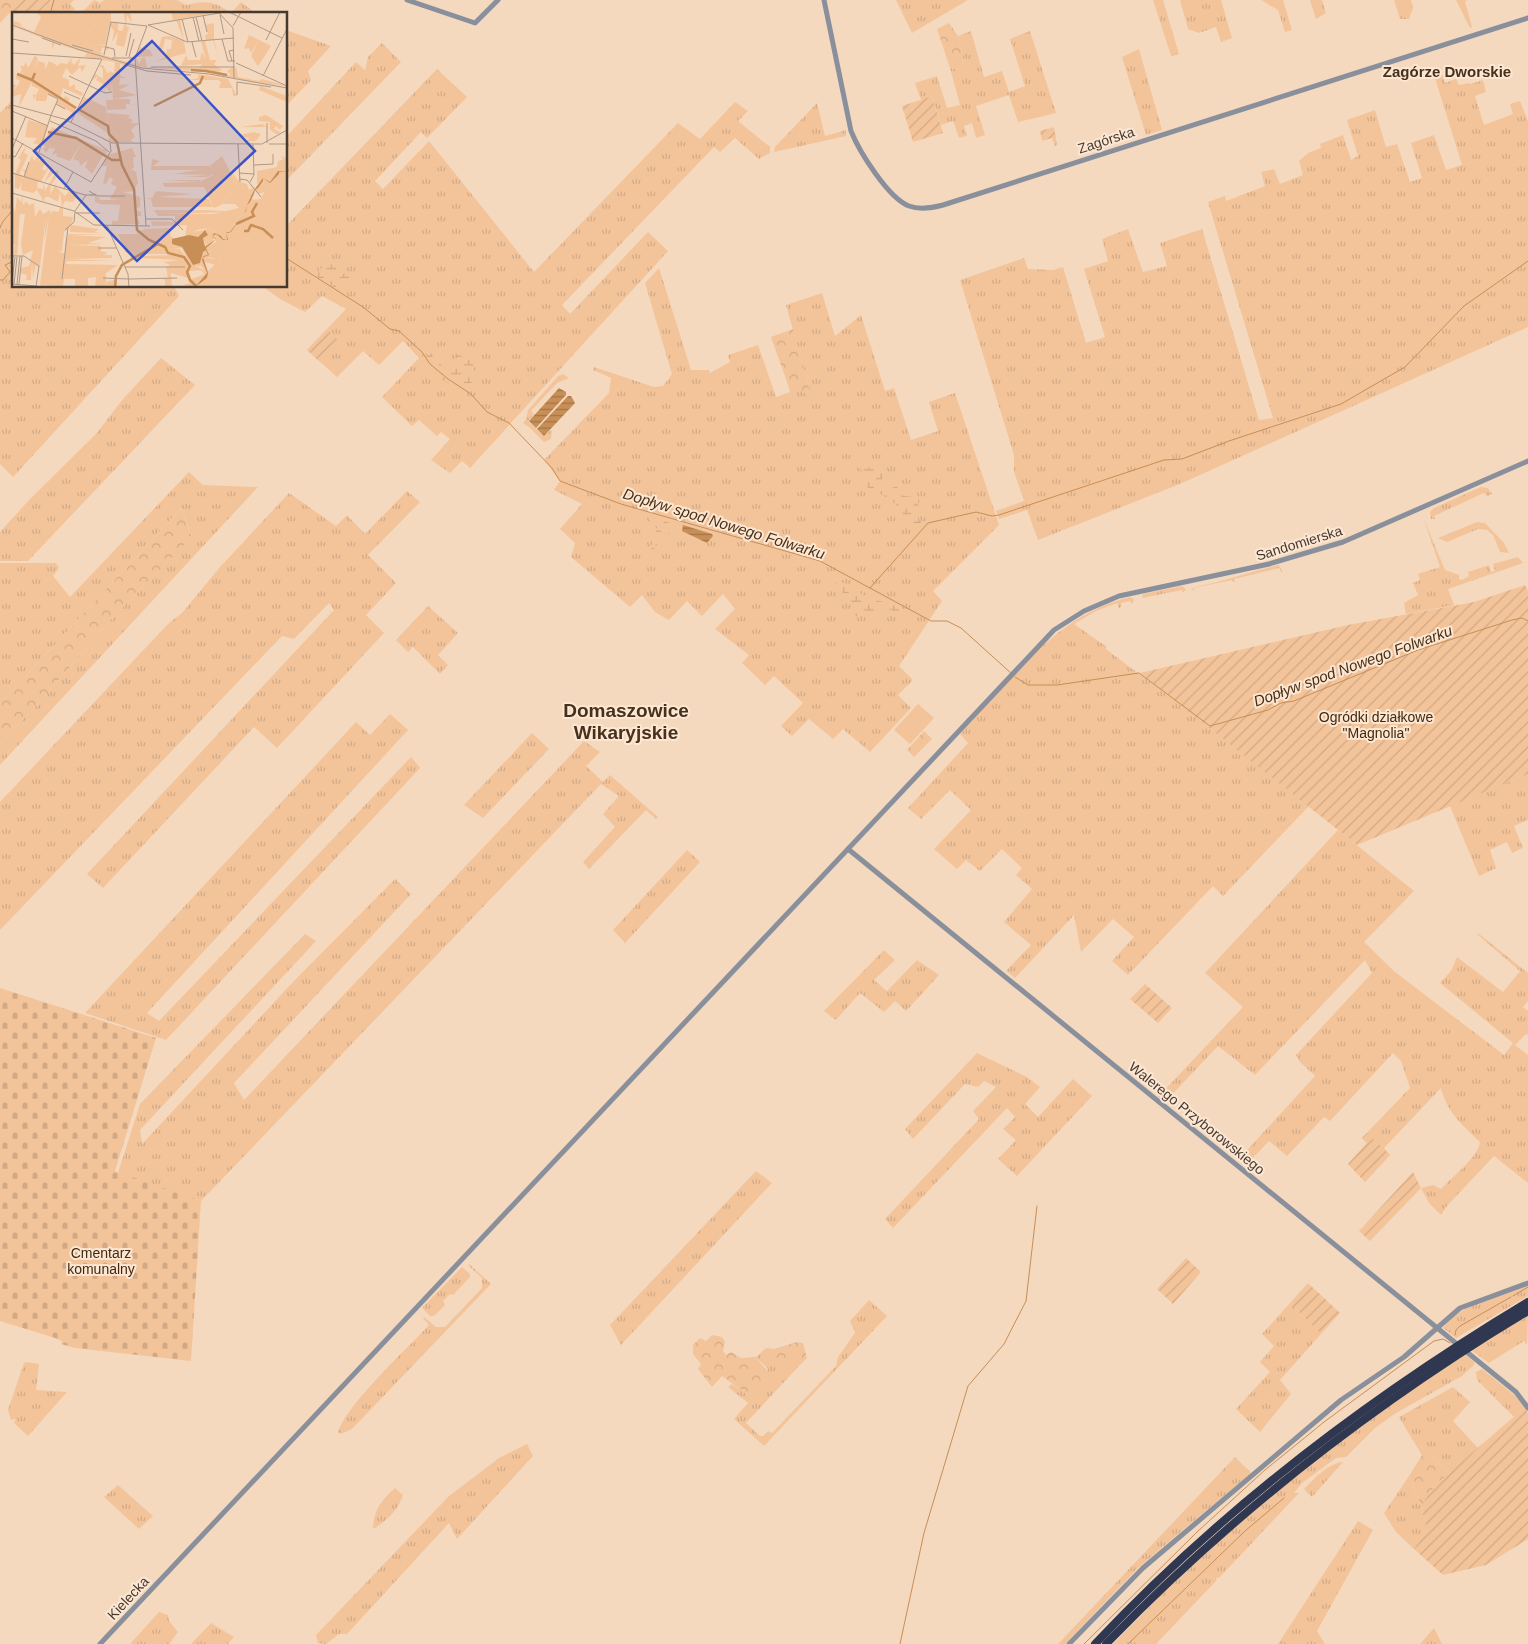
<svg xmlns="http://www.w3.org/2000/svg" width="1528" height="1644" viewBox="0 0 1528 1644" font-family="Helvetica,sans-serif">
  <style>
    .grass { fill: url(#grass-tufts) }
    .forest { fill: url(#forest-crowns) }
    .wetland { fill: url(#wetland-marsh) }
    .cemetery { fill: url(#cemetery-stones) }
    .garden { fill: url(#garden-furrows) }
    .pitch { fill: #f3c49a }
    .water { fill: url(#water-rules) }
    .lines { fill: none; stroke-linecap: round; stroke-linejoin: round }
    .stream { stroke: #c78e56; stroke-width: 1 }
    .tertiary { stroke: #8a8f9c; stroke-width: 5 }
    .motorway { stroke: #2f3850; stroke-width: 8 }
    .labels { text-anchor: middle; stroke-width: 4; stroke-linejoin: round; paint-order: stroke }
    .street-label { font-size: 14px; fill: #453a30; stroke: #fde7d3 }
    .park-label { font-size: 14px; fill: #412910; stroke: #fde7d3 }
    .neighbourhood-label { font-size: 15px; font-weight: bold; fill: #46311c; stroke: #fde7d3 }
    .water-label { font-size: 15px; font-style: italic; fill: #483017; stroke: #fde7d3 }
    .district-label { font-size: 19px; font-weight: bold; fill: #46311c; stroke: #fde7d3 }
    .inset-river { fill: none; stroke: #c78e56; stroke-width: 2.5 }
    .inset-road { fill: none; stroke: #ae9986; stroke-width: 1 }
    .view { fill: #3a53c6; fill-opacity: 0.15; stroke: #3a53c6; stroke-width: 2.5 }
    .inset-edge { fill: none; stroke: #453a30; stroke-width: 2.5 }
  </style>
  <defs>
    <pattern id="grass-tufts" width="24" height="20" patternUnits="userSpaceOnUse" patternTransform="scale(1.25)"><rect width="24" height="20" fill="#f3c49a"/><path d="M3 7l-1-3M5 7V3M7 7l1-3M15 17l-1-3M17 17v-4M19 17l1-3" fill="none" stroke="#d2a985"/></pattern>
    <pattern id="forest-crowns" width="20" height="18" patternUnits="userSpaceOnUse" patternTransform="scale(1.25)"><rect width="20" height="18" fill="#f3c49a"/><path d="M2 6a3 3 0 1 1 6 0M12 15a3 3 0 1 1 6 0" fill="none" stroke="#d2a985"/></pattern>
    <pattern id="wetland-marsh" width="20" height="14" patternUnits="userSpaceOnUse" patternTransform="scale(1.25)"><rect width="20" height="14" fill="#f3c49a"/><path d="M1 5h8M5 5V1M11 12h8M15 12V8" fill="none" stroke="#d2a985"/></pattern>
    <pattern id="cemetery-stones" width="16" height="16" patternUnits="userSpaceOnUse" patternTransform="scale(1.25)"><rect width="16" height="16" fill="#f3c49a"/><path d="M2 7V4a2 2 0 0 1 4 0v3zM10 15v-3a2 2 0 0 1 4 0v3z" fill="#d2a985"/></pattern>
    <pattern id="garden-furrows" width="10" height="10" patternUnits="userSpaceOnUse" patternTransform="scale(1.25)"><rect width="10" height="10" fill="#f3c49a"/><path d="M-1 1l2-2M0 10L10 0M9 11l2-2" fill="none" stroke="#d2a985"/></pattern>
    <pattern id="water-rules" width="6" height="5" patternUnits="userSpaceOnUse" patternTransform="scale(1.25)"><rect width="6" height="5" fill="#c78e56"/><path d="M0 2.5h6" fill="none" stroke="#a37548"/></pattern>
  </defs>
  <rect width="100%" height="100%" fill="#f4d9bf"/>
  <!-- grass -->
  <g class="grass">
    <polygon points="51,0 74,0 70,4 75,9 70,14 38,14"/>
    <path d="M 94,0 L 100,3 L 104,0 L 177,0 L 186,5 C 204,0 216,1 231,13 L 241,2 L 257,14 L 80,14 Z"/>
    <polygon points="896,0 968,0 912,33"/>
    <polygon points="1153,0 1163,0 1179,54 1171,56"/>
    <polygon points="1180,0 1221,0 1232,38 1221,42 1216,27 1199,33 1188,29"/>
    <polygon points="1261,0 1283,0 1292,30 1285,32 1278,10"/>
    <polygon points="1310,0 1322,0 1326,13 1316,19"/>
    <polygon points="1394,0 1411,0 1413,8 1409,19 1400,19"/>
    <polygon points="1456,0 1468,0 1465,1 1472,27 1470,28"/>
    <polygon points="286,30 331,46 308,71 311,80 286,106"/>
    <polygon points="971,31 984,77 1002,71 1009,92 1025,86 1010,39 1030,31 1056,113 1018,122 1009,95 976,106 985,135 976,138 972,123 964,126 967,136 959,138 953,121 941,125 932,96 921,100 915,83 937,76 947,108 960,105 950,68 957,69 964,62 958,36"/>
    <polygon points="382,43 401,62 286,181 286,137 356,62 365,70 368,57"/>
    <polygon points="1139,49 1162,130 1146,135 1122,57"/>
    <polygon points="437,69 467,97 427,138 421,132 375,181 383,189 429,141 534,272 678,123 700,139 735,102 748,111 738,121 770,147 770,153 759,159 735,138 720,152 714,147 562,305 570,314 648,232 668,251 470,468 462,461 450,473 431,460 450,439 441,432 437,436 419,420 412,426 382,397 419,358 403,341 379,365 363,351 337,377 307,350 346,309 322,296 305,312 280,299 262,286 286,286 286,226"/>
    <polygon points="1434,75 1443,75 1445,83 1456,79 1459,85 1470,83 1471,84 1483,80 1486,92 1475,96 1484,125 1513,114 1510,104 1520,101 1528,121 1528,327 1180,484 1038,540 1027,510 999,519 996,511 1024,501 1014,472 1014,455 960,280 1024,258 1028,269 1053,270 1063,267 1086,343 1105,337 1084,269 1108,261 1102,239 1128,229 1143,272 1167,266 1160,243 1202,229 1259,420 1273,418 1208,202 1225,196 1226,201 1265,186 1261,172 1274,169 1280,184 1303,175 1299,161 1308,153 1321,148 1320,144 1343,135 1351,160 1358,156 1347,120 1375,110 1386,147 1397,144 1410,182 1422,178 1411,143 1434,135 1446,170 1462,165"/>
    <polygon points="14,98 14,286 174,286 179,296 13,477 0,464 0,113"/>
    <polygon points="817,103 825,136 846,130 846,136 774,152 775,147"/>
    <polygon points="659,268 691,370 708,370 710,373 730,362 728,355 758,345 776,397 790,392 788,385 794,383 805,393 810,390 786,305 822,293 835,336 861,315 885,391 894,388 911,440 938,431 929,402 955,393 999,525 933,591 942,601 899,666 913,680 898,695 911,708 870,752 843,729 833,739 809,719 792,736 781,726 803,703 774,676 765,685 742,663 749,655 715,629 735,609 723,594 702,616 687,601 669,620 655,612 642,595 630,607 571,557 575,543 560,529 582,504 554,490 560,481 544,460 609,393 611,378 593,370 594,367 654,387 663,386 672,374 645,283"/>
    <polygon points="161,358 195,385 28,561 0,561 0,532 29,500 96,434 123,399"/>
    <polygon points="563,374 569,378 557,383 531,411 534,414 528,421 544,436 551,430 552,431 551,439 544,442 530,428 523,423 526,419 528,410 558,376"/>
    <polygon points="189,472 203,485 258,487 0,765 0,743 38,704 115,615 192,536 181,508 0,704 0,563 56,563 59,568 53,576 70,597"/>
    <polygon points="1481,487 1488,488 1492,494 1487,496 1484,493 1434,516 1435,519 1431,519 1430,512 1434,508"/>
    <polygon points="407,491 420,502 368,555 396,583 366,615 384,633 277,748 254,727 103,888 87,874 334,610 329,603 294,639 282,636 0,930 0,802 169,623 182,613 220,567 289,493 336,526 347,515 365,534"/>
    <polygon points="1423,517 1445,570 1459,575 1459,579 1462,580 1469,576 1468,572 1489,565 1491,572 1495,571 1493,564 1518,557 1523,563 1448,589 1454,605 1406,614 1404,603 1418,595 1413,583 1420,580 1418,574 1440,567"/>
    <polygon points="1477,522 1485,523 1504,543 1509,553 1500,552 1493,535 1487,530 1478,529 1447,542 1438,538"/>
    <path d="M 1279,565 L 1284,576 L 1279,568 L 1234,579 L 1235,583 L 1232,580 L 1194,588 L 1195,591 L 1191,589 L 1196,587 C 1225,581 1249,572 1279,565 Z"/>
    <polygon points="1182,586 1186,589 1183,593 1182,590 1142,598 1143,594"/>
    <path d="M 1131,597 L 1134,600 L 1132,604 L 1130,601 L 1121,603 L 1121,607 L 1119,608 L 1117,603 L 1096,611 L 1074,624 L 1107,647 L 1106,649 C 1139,675 1174,698 1207,724 C 1241,751 1275,779 1309,806 L 1223,896 L 1213,886 L 1128,975 L 1112,961 L 1134,937 L 1113,919 L 1081,952 L 1074,915 L 1015,978 L 1006,971 L 1031,945 L 1004,922 L 1032,889 L 1016,875 L 1022,868 L 1002,849 L 980,871 L 966,860 L 957,869 L 934,849 L 971,810 L 950,790 L 921,819 L 908,808 L 968,743 L 960,734 C 1009,682 1057,613 1131,597 Z"/>
    <polygon points="428,606 458,633 438,655 448,665 440,674 413,647 408,652 396,640"/>
    <polygon points="390,714 408,730 147,1013 159,1021 411,757 420,768 166,1040 85,1013 356,722 370,735"/>
    <polygon points="532,733 549,749 483,818 464,805"/>
    <polygon points="584,741 600,752 586,766 603,782 610,775 658,817 656,819 646,810 589,869 583,862 615,827 603,814 619,796 601,784 201,1201 118,1173 140,1104 305,934 316,941 140,1130 142,1144 293,982 395,879 411,894 234,1083 244,1100"/>
    <polygon points="1528,774 1528,820 1514,826 1523,848 1512,853 1507,842 1490,850 1496,868 1479,876 1450,806"/>
    <path d="M 1338,830 L 1414,891 L 1364,942 L 1395,972 L 1504,1055 L 1513,1043 L 1440,983 L 1451,971 L 1457,957 L 1503,992 L 1520,971 L 1477,934 L 1479,934 L 1528,973 L 1528,1001 L 1523,1007 L 1528,1011 L 1528,1035 L 1526,1034 L 1515,1045 L 1528,1055 L 1528,1183 L 1494,1156 L 1446,1207 L 1441,1215 L 1429,1203 L 1421,1188 L 1433,1185 L 1441,1189 C 1451,1178 1479,1156 1480,1142 C 1464,1127 1446,1111 1441,1088 L 1384,1148 L 1390,1155 L 1365,1182 L 1348,1164 L 1367,1143 L 1362,1138 L 1410,1088 L 1401,1061 L 1393,1053 L 1330,1121 L 1324,1117 L 1287,1156 L 1269,1141 L 1246,1165 L 1239,1159 L 1315,1076 L 1299,1061 L 1296,1055 L 1372,973 L 1365,960 L 1255,1075 L 1218,1046 L 1165,1102 L 1158,1097 L 1243,1007 L 1205,973 Z"/>
    <polygon points="687,850 700,862 625,943 613,930"/>
    <polygon points="884,950 895,960 874,980 887,991 917,960 939,975 906,1011 895,1001 884,1012 860,993 836,1020 824,1011"/>
    <polygon points="977,1053 1027,1077 1040,1087 1025,1104 1038,1117 1073,1079 1092,1096 1017,1176 998,1159 1016,1140 1003,1129 1015,1117 1007,1108 893,1228 885,1219 979,1119 973,1111 996,1087 984,1081 978,1087 965,1084 913,1139 905,1129"/>
    <polygon points="756,1171 772,1183 621,1345 610,1325"/>
    <path d="M 469,1264 L 491,1284 L 352,1429 L 341,1434 L 338,1432 C 348,1403 406,1350 429,1325 L 423,1318 L 424,1317 L 436,1327 L 445,1327 L 482,1288 L 482,1278 L 468,1265 Z"/>
    <polygon points="462,1267 470,1274 470,1277 453,1295 450,1294 443,1301 445,1305 434,1316 430,1316 424,1310 423,1307"/>
    <path d="M 1528,1285 L 1528,1296 L 1456,1338 L 1443,1328 C 1461,1301 1501,1299 1528,1285 Z"/>
    <path d="M 869,1300 L 887,1316 L 764,1446 L 734,1419 L 748,1403 L 728,1387 L 732,1384 L 748,1395 L 768,1369 L 756,1357 L 766,1348 L 774,1349 L 772,1353 C 781,1359 790,1361 799,1366 L 746,1423 L 760,1436 L 763,1436 L 768,1431 L 772,1433 L 836,1366 L 838,1357 L 855,1333 L 850,1321 Z"/>
    <polygon points="1290,1303 1321,1334 1280,1380 1291,1394 1260,1432 1236,1409 1270,1372 1260,1362 1274,1346 1262,1334"/>
    <polygon points="1528,1315 1527,1345 1524,1341 1489,1363 1471,1350"/>
    <path d="M 1465,1354 L 1474,1362 L 1474,1365 L 1462,1376 L 1396,1413 L 1375,1428 L 1346,1457 L 1336,1458 L 1302,1483 L 1294,1493 L 1299,1493 L 1219,1578 L 1217,1577 L 1216,1581 L 1156,1644 L 1113,1644 C 1191,1563 1276,1486 1367,1421 C 1399,1398 1432,1376 1465,1354 Z"/>
    <polygon points="27,1362 39,1364 36,1390 67,1392 28,1436 14,1423 16,1419 11,1420 8,1410 24,1363"/>
    <polygon points="1482,1369 1518,1398 1525,1407 1514,1417 1477,1380 1476,1372"/>
    <polygon points="1453,1387 1470,1402 1453,1421 1478,1448 1450,1473 1412,1439 1399,1417"/>
    <polygon points="527,1444 533,1456 457,1539 449,1523 347,1634 339,1634 326,1644 318,1643 316,1635 449,1496 499,1458"/>
    <polygon points="1235,1457 1251,1473 1139,1567 1065,1644 1058,1644"/>
    <path d="M 1343,1462 L 1312,1497 L 1304,1489 C 1314,1479 1328,1463 1343,1462 Z"/>
    <polygon points="1409,1476 1421,1506 1427,1530 1414,1549 1396,1532 1384,1513"/>
    <polygon points="118,1485 153,1516 139,1529 104,1497"/>
    <path d="M 395,1488 L 403,1495 C 399,1509 386,1522 373,1529 C 373,1510 382,1500 395,1488 Z"/>
    <polygon points="1358,1521 1373,1530 1317,1631 1325,1644 1278,1644"/>
    <polygon points="159,1612 168,1615 169,1621 178,1632 169,1644 130,1644"/>
    <polygon points="211,1623 234,1637 228,1644 191,1644"/>
    <polygon points="1434,1628 1442,1644 1420,1644"/>
  </g>
  <!-- forest -->
  <g class="forest">
    <polygon points="0,0 22,0 0,23"/>
    <polygon points="949,23 958,36 964,62 957,69 950,68 937,29"/>
    <polygon points="793,329 810,390 805,393 794,383 788,385 771,337"/>
    <polygon points="181,508 192,537 115,615 38,704 0,743 0,704"/>
    <polygon points="924,731 932,739 914,757 907,750"/>
    <polygon points="712,1335 722,1337 725,1341 723,1351 726,1355 731,1352 741,1358 756,1357 771,1376 755,1398 748,1395 722,1376 712,1387 698,1369 701,1364 693,1354 693,1345 700,1338 706,1341"/>
    <polygon points="797,1342 803,1343 807,1358 799,1366 776,1358 772,1353 774,1349"/>
    <polygon points="1412,1439 1450,1473 1436,1484 1421,1506 1409,1476 1422,1455"/>
  </g>
  <!-- wetland -->
  <g class="wetland">
    <polygon points="337,262 341,263 332,277 339,278 347,271 350,280 338,290 316,276 320,269"/>
    <polygon points="463,352 471,354 475,374 470,381 477,388 476,393 442,380 421,357 431,353 434,359 448,370 456,366 457,354"/>
    <path d="M 862,465 L 883,473 L 881,485 L 887,490 L 897,486 L 899,492 L 905,496 L 921,498 L 918,504 L 920,510 L 918,516 L 921,523 L 916,528 L 908,525 C 898,499 888,499 865,486 L 868,483 L 860,467 Z"/>
    <polygon points="651,516 675,525 675,529 663,537 652,551 650,549 657,529 649,518"/>
    <path d="M 834,577 C 847,585 859,594 873,599 C 884,603 893,602 902,611 L 900,613 L 891,610 L 853,617 L 850,614 L 853,605 L 831,578 Z"/>
  </g>
  <!-- cemetery -->
  <polygon class="cemetery" points="0,988 156,1038 115,1171 201,1201 191,1361 75,1348 61,1344 62,1341 55,1338 0,1321"/>
  <!-- garden -->
  <g class="garden">
    <polygon points="22,0 51,0 38,14 14,14 10,12"/>
    <polygon points="932,96 943,133 913,142 902,106"/>
    <polygon points="1054,127 1057,145 1055,146 1052,138 1042,141 1040,131"/>
    <polygon points="327,329 340,342 320,362 307,350"/>
    <polygon points="1525,585 1528,591 1528,774 1357,845 1140,673 1348,625 1474,602"/>
    <polygon points="1145,984 1172,1008 1158,1023 1130,999"/>
    <polygon points="1367,1133 1390,1155 1365,1182 1348,1164 1367,1143 1362,1138"/>
    <polygon points="1413,1172 1421,1188 1370,1241 1359,1231"/>
    <polygon points="1186,1258 1201,1272 1173,1304 1157,1289"/>
    <polygon points="1308,1283 1340,1313 1321,1334 1290,1303"/>
    <polygon points="1525,1407 1528,1413 1528,1539 1486,1565 1443,1575 1414,1549 1427,1530 1421,1506 1436,1484"/>
  </g>
  <!-- pitch -->
  <polygon class="pitch" points="918,704 934,718 910,744 894,730"/>
  <!-- water -->
  <g class="water">
    <polygon points="559,388 566,392 566,395 536,428 529,421"/>
    <polygon points="568,396 571,396 575,403 544,436 537,429"/>
    <polygon points="683,525 712,534 713,536 707,543 682,531"/>
  </g>
  <g class="lines">
    <!-- stream -->
    <g class="stream">
      <polyline points="50,14 54,0"/>
      <path d="M 0,228 C 3,218 10,216 14,207"/>
      <polyline points="286,258 363,307 390,329 399,331 422,352 430,364 448,379 471,394 487,412 509,423 552,468 560,481 621,504 820,561 931,621 947,621 961,628 1012,674"/>
      <polyline points="0,280 3,280 10,272 5,265 14,261"/>
      <polyline points="870,588 928,523 976,512 992,516 999,515 1164,460 1182,459 1229,441 1341,404 1405,367 1464,306 1528,261"/>
      <polyline points="1015,677 1028,685 1057,685 1139,673 1210,726 1268,710 1281,703 1294,701 1418,650 1512,620 1522,618 1528,621"/>
      <polyline points="1513,1296 1528,1287"/>
      <polyline points="1455,1335 1456,1330 1460,1326 1511,1297"/>
      <polyline points="900,1644 924,1533 968,1386 1004,1344 1026,1301 1037,1206"/>
      <polyline points="1084,1644 1197,1532 1265,1470 1324,1422 1434,1341 1443,1339 1450,1343"/>
      <polyline points="1128,1644 1245,1531 1284,1498"/>
    </g>
    <!-- tertiary -->
    <g class="tertiary">
      <polyline points="407,0 475,23 498,0"/>
      <path d="M 824,0 L 851,131 C 859,151 888,198 909,206 C 920,210 932,208 943,205 L 1528,18"/>
      <polyline points="848,849 1516,1392 1528,1408"/>
      <polyline points="100,1644 1054,630 1084,611 1119,596 1269,564 1343,542 1528,461"/>
      <polyline points="1069,1644 1143,1568 1341,1400 1404,1357 1460,1308 1528,1283"/>
    </g>
    <!-- motorway -->
    <g class="motorway">
      <path d="M 1095,1644 C 1222,1509 1370,1397 1528,1302"/>
      <path d="M 1106,1644 C 1232,1514 1373,1404 1528,1311"/>
    </g>
  </g>
  <g class="labels">
    <!-- street labels -->
    <g class="street-label">
      <text transform="translate(1106 140) rotate(-18)" y="5">Zagórska</text>
      <text transform="translate(1299 543) rotate(-17)" y="5">Sandomierska</text>
      <text transform="translate(1197 1118) rotate(39)" y="5">Walerego Przyborowskiego</text>
      <text transform="translate(128 1598) rotate(-47)" y="5">Kielecka</text>
    </g>
    <!-- park labels -->
    <g class="park-label">
      <text x="1376" y="722">Ogródki działkowe<tspan x="1376" dy="16">"Magnolia"</tspan></text>
      <text x="101" y="1258">Cmentarz<tspan x="101" dy="16">komunalny</tspan></text>
    </g>
    <!-- neighbourhood labels -->
    <g class="neighbourhood-label">
      <text x="1447" y="77">Zagórze Dworskie</text>
    </g>
    <!-- water labels -->
    <g class="water-label">
      <text transform="translate(724 524) rotate(17)" y="5">Dopływ spod Nowego Folwarku</text>
      <text transform="translate(1353 666) rotate(-20)" y="5">Dopływ spod Nowego Folwarku</text>
    </g>
    <!-- district labels -->
    <g class="district-label">
      <text x="626" y="717">Domaszowice<tspan x="626" dy="22">Wikaryjskie</tspan></text>
    </g>
  </g>
  <!-- overview -->
  <g transform="translate(12 12)">
    <rect width="275" height="275" fill="#f4d9bf"/>
    <path d="M 24,0 L 99,0 L 99,10 L 106,11 L 106,18 L 110,19 L 113,11 L 112,0 L 118,0 L 120,11 L 115,3 L 114,14 L 117,15 L 112,35 L 104,33 L 106,20 L 100,30 L 102,19 L 98,13 L 96,19 L 82,13 L 73,31 L 92,42 L 87,42 L 123,52 L 124,45 L 127,52 L 130,46 L 133,46 L 135,55 L 187,56 L 190,52 L 169,54 L 174,43 L 176,48 L 188,48 L 190,40 L 194,48 L 189,29 L 193,29 L 198,48 L 205,48 L 202,52 L 210,58 L 206,60 L 220,64 L 215,59 L 221,55 L 224,57 L 224,54 L 226,65 L 247,69 L 250,67 L 275,74 L 240,70 L 195,60 L 129,55 L 84,42 L 50,31 L 0,12 L 3,9 L 8,11 L 10,14 L 1,11 L 22,20 L 29,5 ZM 168,7 L 174,41 L 143,50 L 154,45 L 155,37 L 159,37 L 160,28 L 153,27 L 151,37 L 146,37 L 150,25 L 158,24 L 172,29 L 164,8 ZM 202,11 L 202,28 L 207,48 L 201,28 L 194,28 L 193,23 L 196,22 L 194,13 ZM 0,14 L 123,55 L 108,52 L 108,64 L 115,66 L 108,66 L 107,73 L 118,72 L 107,78 L 125,83 L 102,87 L 118,87 L 118,92 L 126,93 L 114,92 L 114,97 L 95,98 L 94,88 L 101,88 L 100,71 L 99,80 L 93,75 L 93,81 L 92,73 L 84,68 L 86,64 L 79,69 L 83,62 L 90,66 L 91,68 L 91,57 L 87,53 L 91,53 L 96,62 L 97,59 L 102,61 L 103,50 L 72,45 L 75,41 L 43,31 L 40,37 L 40,30 L 3,15 L 0,22 ZM 237,23 L 259,34 L 246,54 L 239,44 L 247,28 L 239,41 L 237,36 L 232,37 ZM 23,43 L 26,47 L 21,59 L 26,49 L 33,51 L 33,58 L 37,49 L 46,54 L 48,51 L 55,52 L 61,45 L 59,50 L 62,53 L 69,45 L 66,54 L 74,53 L 70,60 L 68,55 L 60,63 L 54,56 L 50,65 L 57,68 L 57,75 L 63,72 L 63,77 L 71,81 L 70,84 L 51,76 L 48,87 L 36,82 L 34,89 L 24,89 L 24,83 L 22,88 L 21,82 L 24,83 L 27,77 L 20,74 L 20,70 L 7,95 L 9,82 L 0,85 L 0,72 L 4,73 L 2,79 L 8,69 L 3,66 L 10,58 L 8,54 L 12,54 L 14,50 L 16,56 ZM 147,61 L 192,63 L 216,67 L 225,84 L 221,84 L 220,76 L 207,76 L 209,70 L 206,68 L 176,68 L 186,66 L 186,63 ZM 248,74 L 275,84 L 275,90 L 247,78 ZM 95,101 L 119,103 L 116,105 L 121,108 L 119,111 L 127,111 L 119,118 L 123,125 L 118,128 L 122,130 L 98,131 L 95,129 L 92,128 L 89,124 L 97,130 ZM 254,103 L 271,114 L 268,118 L 264,114 L 262,117 L 270,121 L 264,122 L 255,115 L 229,115 L 250,112 L 258,117 L 258,110 L 247,109 L 247,105 ZM 40,115 L 94,138 L 95,143 L 120,136 L 124,145 L 121,145 L 122,156 L 119,157 L 124,160 L 126,171 L 121,179 L 111,180 L 128,185 L 128,195 L 122,197 L 129,200 L 129,204 L 124,204 L 128,212 L 100,213 L 100,209 L 106,209 L 108,193 L 88,192 L 83,190 L 83,184 L 77,184 L 79,181 L 85,184 L 88,188 L 109,188 L 98,187 L 105,175 L 99,172 L 101,167 L 98,165 L 94,172 L 91,171 L 95,154 L 89,154 L 95,143 L 92,142 L 80,162 L 73,155 L 76,148 L 68,154 L 67,149 L 61,147 L 70,130 L 58,149 L 44,144 L 45,141 L 40,143 L 43,136 L 38,137 L 39,133 L 34,141 L 31,137 L 34,134 L 21,131 L 26,125 L 33,127 ZM 242,120 L 249,122 L 244,129 L 230,130 L 238,126 L 227,125 L 227,123 ZM 14,134 L 12,141 L 16,143 L 7,163 L 11,165 L 10,169 L 13,162 L 11,157 L 14,158 L 20,143 L 22,149 L 28,142 L 26,149 L 32,147 L 33,150 L 30,157 L 33,159 L 38,153 L 29,170 L 26,169 L 25,176 L 31,177 L 32,171 L 40,154 L 41,161 L 32,171 L 33,179 L 45,158 L 47,162 L 39,173 L 38,183 L 49,161 L 43,174 L 53,184 L 57,179 L 66,182 L 61,190 L 53,189 L 50,195 L 48,180 L 46,190 L 37,185 L 33,185 L 32,190 L 25,178 L 21,181 L 9,178 L 10,170 L 7,177 L 3,176 L 3,162 L 9,148 L 6,146 ZM 268,144 L 275,146 L 275,160 L 267,159 L 257,178 L 247,182 L 243,178 L 250,170 L 245,172 L 245,159 L 265,155 L 266,149 L 272,147 ZM 140,147 L 148,149 L 141,154 L 198,154 L 201,162 L 195,165 L 171,165 L 197,163 L 161,162 L 187,158 L 139,158 ZM 219,160 L 228,170 L 235,172 L 237,178 L 242,175 L 239,187 L 245,188 L 234,192 L 233,199 L 212,224 L 197,216 L 178,219 L 185,215 L 182,213 L 140,214 L 139,209 L 163,210 L 163,204 L 146,204 L 142,198 L 195,198 L 151,200 L 150,202 L 202,202 L 227,196 L 223,192 L 210,192 L 225,173 ZM 152,168 L 188,168 L 192,175 L 153,175 L 150,171 L 187,170 ZM 144,179 L 182,182 L 146,185 L 197,187 L 201,195 L 141,195 L 139,187 L 133,186 L 140,186 ZM 10,184 L 11,193 L 14,189 L 17,193 L 22,191 L 23,205 L 28,197 L 31,202 L 38,198 L 39,203 L 40,199 L 47,200 L 48,195 L 51,196 L 51,204 L 61,205 L 59,213 L 87,217 L 83,220 L 88,221 L 58,220 L 58,214 L 52,220 L 50,239 L 46,239 L 53,242 L 53,231 L 57,222 L 94,222 L 58,223 L 94,225 L 76,231 L 93,232 L 56,233 L 89,234 L 89,239 L 96,241 L 91,243 L 100,243 L 100,246 L 54,247 L 101,249 L 54,249 L 54,252 L 106,253 L 94,261 L 94,270 L 105,267 L 105,275 L 83,275 L 84,265 L 76,266 L 76,275 L 63,275 L 63,267 L 52,267 L 51,275 L 28,273 L 37,204 L 32,230 L 34,203 L 28,255 L 24,252 L 21,266 L 20,250 L 19,268 L 14,268 L 15,263 L 8,261 L 9,256 L 17,254 L 21,238 L 11,243 L 9,232 L 13,202 L 8,202 L 5,244 L 2,244 L 3,232 L 0,232 L 0,190 L 3,201 L 5,185 L 9,190 ZM 158,216 L 160,236 L 168,237 L 180,253 L 193,258 L 177,259 L 179,267 L 191,263 L 189,272 L 183,275 L 174,275 L 172,272 L 177,272 L 176,266 L 159,261 L 160,275 L 153,275 L 153,268 L 149,266 L 156,266 L 154,255 L 158,253 L 152,250 L 167,248 L 130,246 L 130,244 L 161,243 L 157,242 L 130,242 L 118,246 L 121,243 L 114,241 L 106,222 L 126,222 L 124,220 L 134,217 ZM 204,224 L 208,226 L 206,230 L 215,236 L 204,242 L 208,245 L 192,246 L 208,247 L 204,253 L 193,250 L 191,245 L 200,242 L 197,239 L 191,244 L 193,237 L 204,230 Z" fill="#f3c49a"/>
    <path d="M 267,159 L 275,160 L 275,275 L 182,274 L 189,271 L 192,261 L 189,259 L 193,258 L 189,254 L 179,254 L 170,236 L 158,236 L 158,224 L 163,227 L 173,225 L 175,213 L 187,213 L 185,218 L 180,220 L 193,218 L 196,216 L 212,223 L 215,215 L 222,213 L 232,200 L 234,192 L 231,190 L 248,187 ZM 191,219 L 195,223 L 191,226 L 194,232 L 191,234 L 188,251 L 179,250 L 170,235 L 160,232 L 160,227 L 186,225 ZM 204,224 L 207,226 L 206,230 L 215,236 L 203,242 L 208,245 L 198,245 L 208,248 L 196,259 L 191,245 L 201,242 L 196,238 L 191,243 ZM 195,198 L 223,200 L 149,202 L 150,200 Z" fill="#f3c49a" fill-rule="evenodd"/>
    <path d="M 210,144 L 225,173 L 209,193 L 202,196 L 189,169 L 201,163 L 198,154 Z" fill="#f3c49a"/>
    <path d="M 159,0 L 196,0 L 196,2 L 161,8 ZM 82,13 L 96,19 L 93,33 L 85,32 L 97,35 L 96,38 L 90,35 L 89,40 L 73,31 ZM 127,35 L 138,38 L 141,44 L 124,45 ZM 50,84 L 51,88 L 53,84 L 57,86 L 57,92 L 64,96 L 62,102 L 44,91 ZM 72,85 L 94,95 L 97,122 L 64,100 ZM 16,108 L 36,114 L 32,127 L 13,125 Z" fill="#f3c49a"/>
    <path d="M 266,159 L 275,160 L 267,160 L 267,162 L 258,171 L 251,166 L 251,169 L 246,176 L 243,178 L 242,182 L 238,190 L 235,193 L 233,200 L 219,220 L 216,221 L 214,220 L 216,228 L 211,228 L 204,222 L 201,224 L 200,225 L 204,226 L 204,227 L 199,232 L 194,236 L 197,243 L 195,244 L 191,245 L 196,261 L 195,266 L 183,275 L 195,261 L 190,248 L 191,245 L 191,244 L 196,243 L 194,238 L 191,240 L 188,251 L 181,253 L 170,235 L 160,232 L 160,227 L 177,223 L 186,225 L 193,218 L 196,223 L 191,226 L 193,235 L 204,227 L 200,225 L 202,221 L 205,222 L 209,224 L 211,227 L 215,228 L 214,220 L 218,220 L 234,199 L 235,193 L 242,178 L 251,166 L 258,170 Z" fill="#c78e56"/>
    <path class="inset-river" d="M 179,58 L 194,59M 194,59 L 215,63M 23,61 L 20,68 L 64,96M 5,62 L 20,68M 142,94 L 188,71 L 191,64M 66,97 L 96,114 L 97,122 L 105,130 L 110,153 L 122,177 L 125,218 L 137,228 L 153,235 L 156,241 L 172,245 L 178,254 L 175,260 L 178,268 L 184,274M 36,120 L 64,126 L 100,148 L 108,148M 224,212 L 242,204 L 240,200 L 245,191M 232,219 L 236,219 L 239,213 L 251,217 L 261,226M 103,275 L 104,264 L 110,253 L 146,232"/>
    <path class="inset-road" d="M 206,0 L 221,16 L 222,66M 217,0 L 270,26M 191,3 L 195,20M 208,3 L 212,22M 181,5 L 187,29M 184,5 L 190,29M 170,7 L 176,30M 0,13 L 65,37 L 130,56 L 197,62 L 275,76M 136,13 L 175,30 L 222,26M 136,13 L 213,0M 221,14 L 229,0M 30,26 L 49,33M 0,27 L 17,30M 210,27 L 216,49 L 223,49M 254,28 L 268,0M 180,30 L 184,45M 60,33 L 81,39M 94,35 L 102,37 L 103,45M 0,41 L 89,47M 92,43 L 99,10 L 135,14M 114,44 L 119,21M 117,45 L 122,27M 100,46 L 123,46M 220,49 L 217,39 L 222,38M 224,51 L 275,74M 114,53 L 135,59 L 179,63M 139,55 L 223,55M 57,64 L 93,81 L 100,80M 251,64 L 275,17M 52,80 L 68,87M 36,82 L 46,87 L 44,92M 225,83 L 225,70 L 259,75M 0,93 L 52,107 L 100,131 L 250,132 L 275,118M 0,99 L 36,114M 39,103 L 44,92 L 53,97M 38,109 L 84,129 L 97,140M 59,110 L 90,47M 255,111 L 255,131M 0,126 L 79,170M 226,132 L 228,170M 257,132 L 275,132M 0,137 L 14,104M 27,140 L 39,103M 0,144 L 3,145 L 11,131M 242,153 L 261,152 L 261,142M 0,161 L 73,183 L 84,183M 227,161 L 242,162M 12,165 L 17,150M 227,167 L 235,168 L 249,185M 79,170 L 99,139 L 98,131M 238,170 L 242,163 L 241,132M 52,177 L 61,160M 77,179 L 86,184 L 113,184M 0,181 L 62,199M 62,199 L 82,213 L 138,214M 63,199 L 74,183M 64,201 L 88,201M 134,207 L 160,207 L 171,218M 95,214 L 116,262 L 117,275M 134,214 L 123,46 L 135,14M 53,218 L 62,210 L 63,200M 86,236 L 104,236M 0,244 L 12,244 L 27,254 L 24,275M 113,255 L 173,255M 91,266 L 117,267M 50,267 L 56,215M 117,267 L 165,266M 0,269 L 3,245M 0,272 L 24,274M 2,272 L 5,245M 5,272 L 8,244M 7,272 L 10,244"/>
    <path class="view" d="M 140,29 L 243,139 L 125,249 L 22,139 Z"/>
    <rect width="275" height="275" class="inset-edge"/>
  </g>
</svg>
